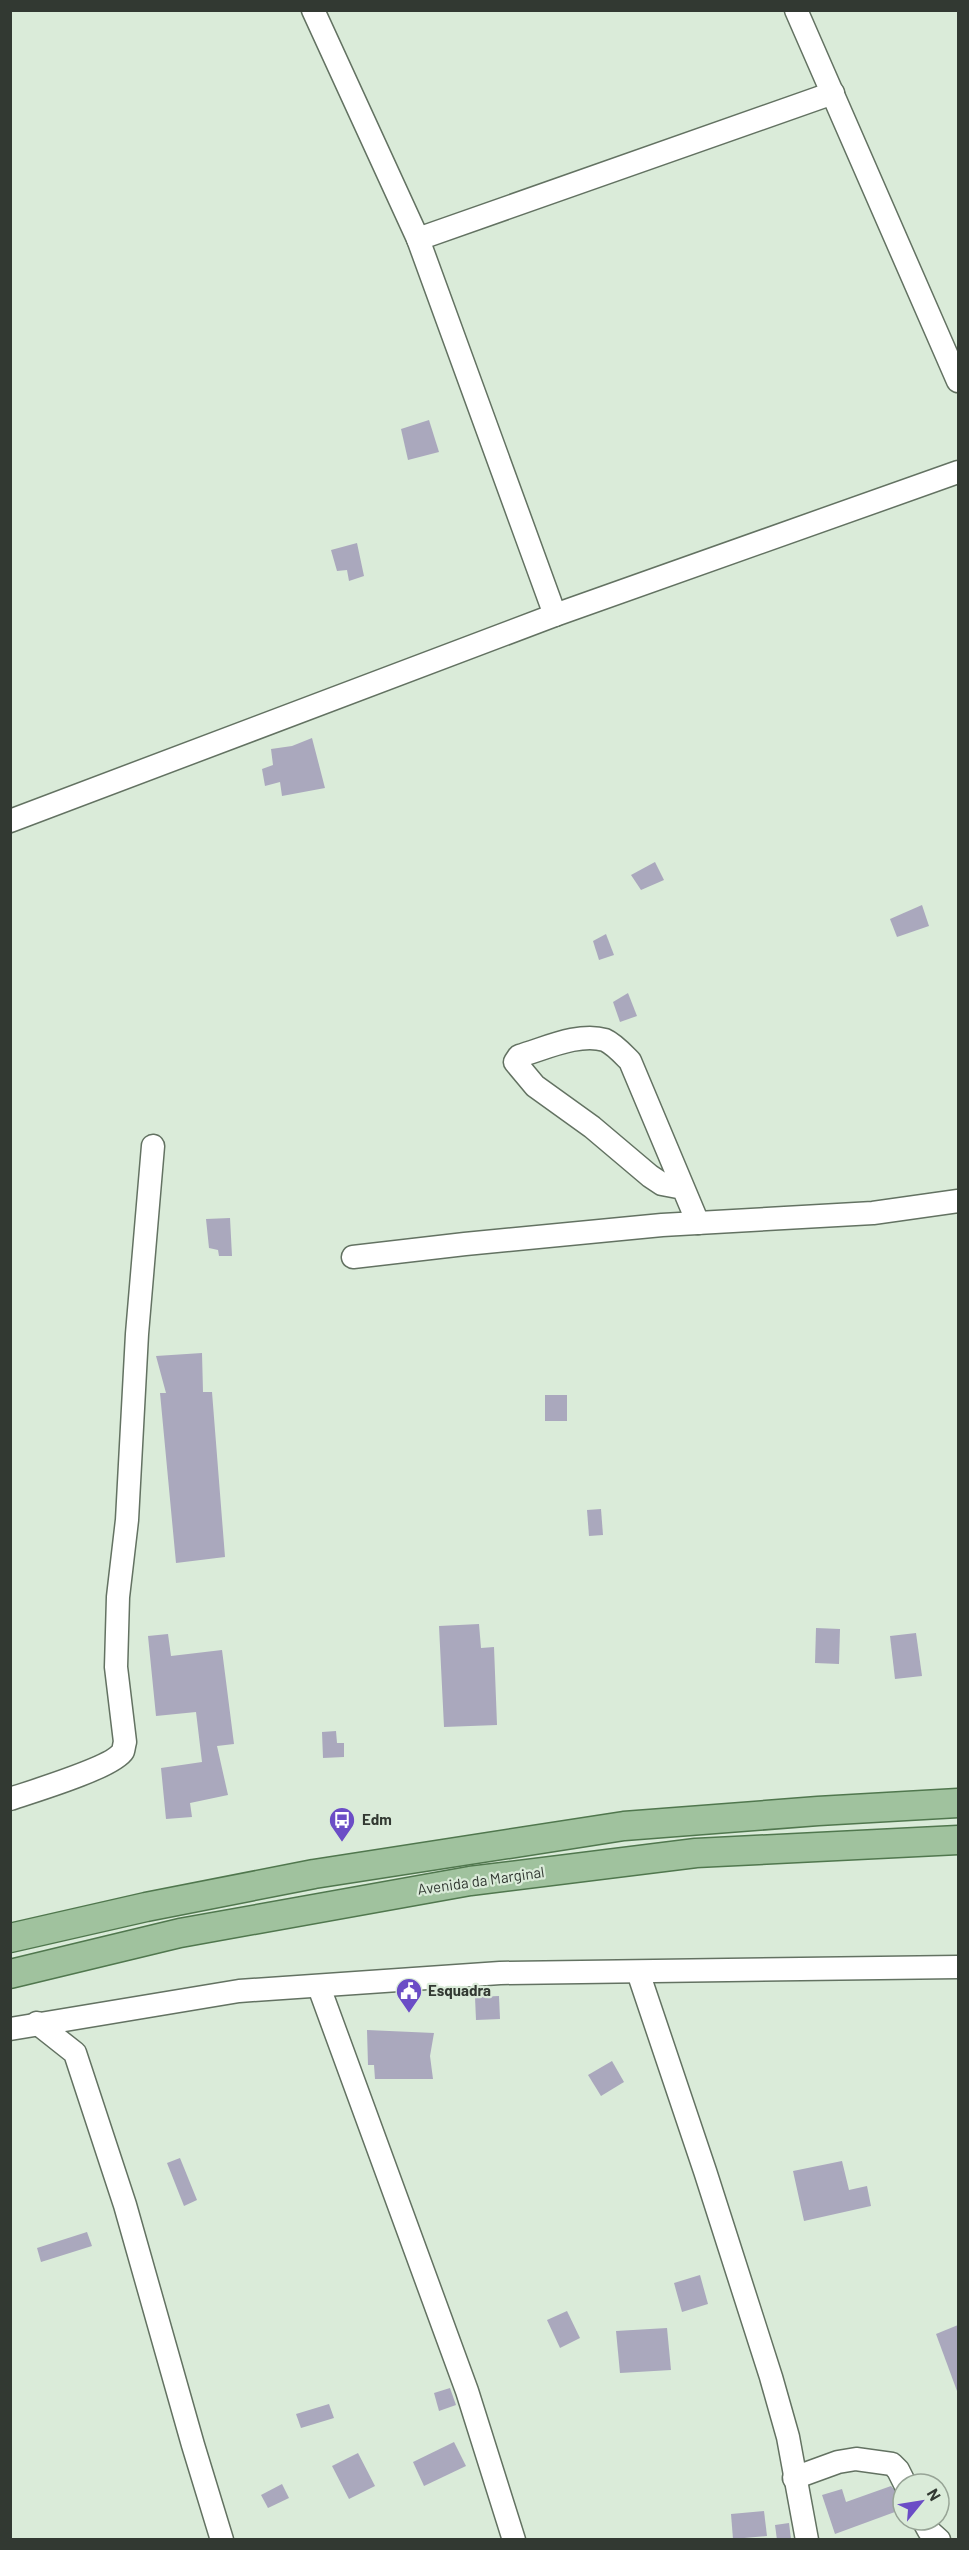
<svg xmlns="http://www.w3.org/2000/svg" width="969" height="2550" viewBox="0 0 969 2550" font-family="Barlow,sans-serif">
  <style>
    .building { fill: #aaa8bd }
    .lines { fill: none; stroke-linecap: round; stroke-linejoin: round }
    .minor-casing { stroke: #637262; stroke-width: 25 }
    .major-casing { stroke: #50774e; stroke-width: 31 }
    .minor { stroke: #fff; stroke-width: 22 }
    .major { stroke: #a0c29e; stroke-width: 28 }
    .labels { text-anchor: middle; stroke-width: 4.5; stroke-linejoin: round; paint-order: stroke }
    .poi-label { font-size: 15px; font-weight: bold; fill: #323932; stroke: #daebd9; text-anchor: start }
    .street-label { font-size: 15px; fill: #323932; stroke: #daebd9 }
  </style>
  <rect width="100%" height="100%" fill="#daebd9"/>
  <!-- building -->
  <g class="building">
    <polygon points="429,420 439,452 408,460 401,429"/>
    <polygon points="357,543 364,576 349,581 347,570 337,571 331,550"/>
    <polygon points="312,738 325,788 282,796 280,782 265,786 262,769 273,765 271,749 292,746"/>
    <polygon points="655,862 664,880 641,890 631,875"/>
    <polygon points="922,905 929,926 897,937 890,919"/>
    <polygon points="606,934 614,955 599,960 593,941"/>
    <polygon points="628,993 637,1016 620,1022 613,1002"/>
    <polygon points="230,1218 232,1256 219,1256 218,1250 209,1248 206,1219"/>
    <polygon points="202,1353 203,1392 212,1392 225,1557 176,1563 160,1393 166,1393 156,1356"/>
    <rect x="545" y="1395" width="22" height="26"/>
    <polygon points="601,1509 603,1535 589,1536 587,1510"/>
    <polygon points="479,1624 481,1648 494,1647 497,1725 444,1727 439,1626"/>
    <polygon points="816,1628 840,1629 839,1664 815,1663"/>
    <polygon points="916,1633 922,1676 895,1679 890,1636"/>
    <polygon points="168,1634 171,1656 222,1650 234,1744 217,1746 228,1795 190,1803 192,1817 166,1819 161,1768 202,1762 196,1712 156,1716 148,1636"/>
    <polygon points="336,1731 337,1743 344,1743 344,1757 323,1758 322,1732"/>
    <polygon points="499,1996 500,2019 476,2020 475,1997"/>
    <polygon points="367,2030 434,2033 430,2056 433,2079 375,2079 374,2065 368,2065"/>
    <polygon points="612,2061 624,2082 601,2096 588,2075"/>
    <polygon points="180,2158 197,2200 184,2206 167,2163"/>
    <polygon points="842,2161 849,2190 867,2186 871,2206 804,2221 793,2171"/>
    <polygon points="87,2232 92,2246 41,2262 37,2248"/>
    <polygon points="700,2275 708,2304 682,2312 674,2283"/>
    <polygon points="567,2311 580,2338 560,2348 547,2320"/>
    <polygon points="958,2325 958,2391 957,2391 936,2334"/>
    <polygon points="667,2328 671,2370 620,2373 616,2331"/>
    <polygon points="450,2388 456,2405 439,2411 434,2393"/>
    <polygon points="329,2404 334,2418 301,2428 296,2414"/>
    <polygon points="454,2442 466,2466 424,2486 413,2462"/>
    <polygon points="358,2453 375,2486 349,2499 332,2466"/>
    <polygon points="282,2484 289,2498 268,2508 261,2495"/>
    <polygon points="891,2486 900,2496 903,2509 835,2534 822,2495 842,2489 846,2502"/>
    <polygon points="764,2511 767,2536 733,2539 731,2514"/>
    <polygon points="789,2523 791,2539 777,2540 775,2525"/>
  </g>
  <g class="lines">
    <!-- minor casing -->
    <g class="minor-casing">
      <g id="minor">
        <polyline points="313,10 418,239 555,615"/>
        <polyline points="796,10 958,381"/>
        <polyline points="418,239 833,93"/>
        <polyline points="10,821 555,615 958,472"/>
        <path d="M 683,1188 L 662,1184 L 650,1176 L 592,1127 L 535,1086 L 515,1062 L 519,1056 C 544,1049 579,1032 605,1040 C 614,1044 623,1054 630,1061 L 698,1223"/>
        <polyline points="353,1257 465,1244 662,1225 873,1213 958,1201"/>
        <path d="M 10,1799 C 31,1792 114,1767 123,1751 C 124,1748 124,1745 125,1742 L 116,1667 L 118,1597 L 127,1520 L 137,1334 L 153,1146"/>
        <polyline points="638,1972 705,2171 771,2377 788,2437 807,2540"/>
        <polyline points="319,1987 467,2391 514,2540"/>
        <polyline points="37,2023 75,2053 125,2205 193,2445 222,2540"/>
        <polyline points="10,2029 239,1991 500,1973 958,1967"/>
        <polyline points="794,2478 838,2462 856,2459 892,2464 898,2470 905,2484"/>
        <polyline points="923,2520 929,2531 939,2540"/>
      </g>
    </g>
    <!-- major casing -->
    <g class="major-casing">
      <g id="major">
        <polyline points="10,1938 146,1907 314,1874 624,1826 818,1811 958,1803"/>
        <polyline points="10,1974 180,1933 470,1881 696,1853 958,1840"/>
      </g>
    </g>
    <!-- minor -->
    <use href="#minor" class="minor"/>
    <!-- major -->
    <use href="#major" class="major"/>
  </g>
  <!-- icons -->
  <defs>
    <g id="bus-pin" transform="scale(1.35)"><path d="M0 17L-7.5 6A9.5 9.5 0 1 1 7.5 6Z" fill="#6b4dc6" stroke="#daebd9"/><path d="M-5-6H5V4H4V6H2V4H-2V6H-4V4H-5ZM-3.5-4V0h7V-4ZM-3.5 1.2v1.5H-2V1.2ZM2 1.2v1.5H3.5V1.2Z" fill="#fff"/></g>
    <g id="civic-pin" transform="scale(1.35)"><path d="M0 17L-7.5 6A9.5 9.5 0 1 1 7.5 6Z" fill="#6b4dc6" stroke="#daebd9"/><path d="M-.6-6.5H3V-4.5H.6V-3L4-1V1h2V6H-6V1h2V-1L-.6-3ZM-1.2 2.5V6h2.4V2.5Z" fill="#fff"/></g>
  </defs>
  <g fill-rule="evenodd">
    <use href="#bus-pin" x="342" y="1820"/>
    <use href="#civic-pin" x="409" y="1991"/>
  </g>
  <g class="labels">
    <!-- poi labels -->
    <g class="poi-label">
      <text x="362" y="1825">Edm</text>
      <text x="428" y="1996">Esquadra</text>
    </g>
    <!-- street labels -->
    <g class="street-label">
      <text transform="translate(481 1881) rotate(-8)" y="5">Avenida da Marginal</text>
    </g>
  </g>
  <!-- border -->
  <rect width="969" height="2550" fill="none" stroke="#323932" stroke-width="24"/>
  <!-- north arrow -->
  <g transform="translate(921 2502) rotate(60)"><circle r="28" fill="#daebd9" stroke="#97a496" stroke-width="1.5"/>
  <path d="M0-4.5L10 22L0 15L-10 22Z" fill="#6b4dc6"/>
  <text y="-9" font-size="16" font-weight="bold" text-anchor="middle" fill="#323932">N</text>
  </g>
</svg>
